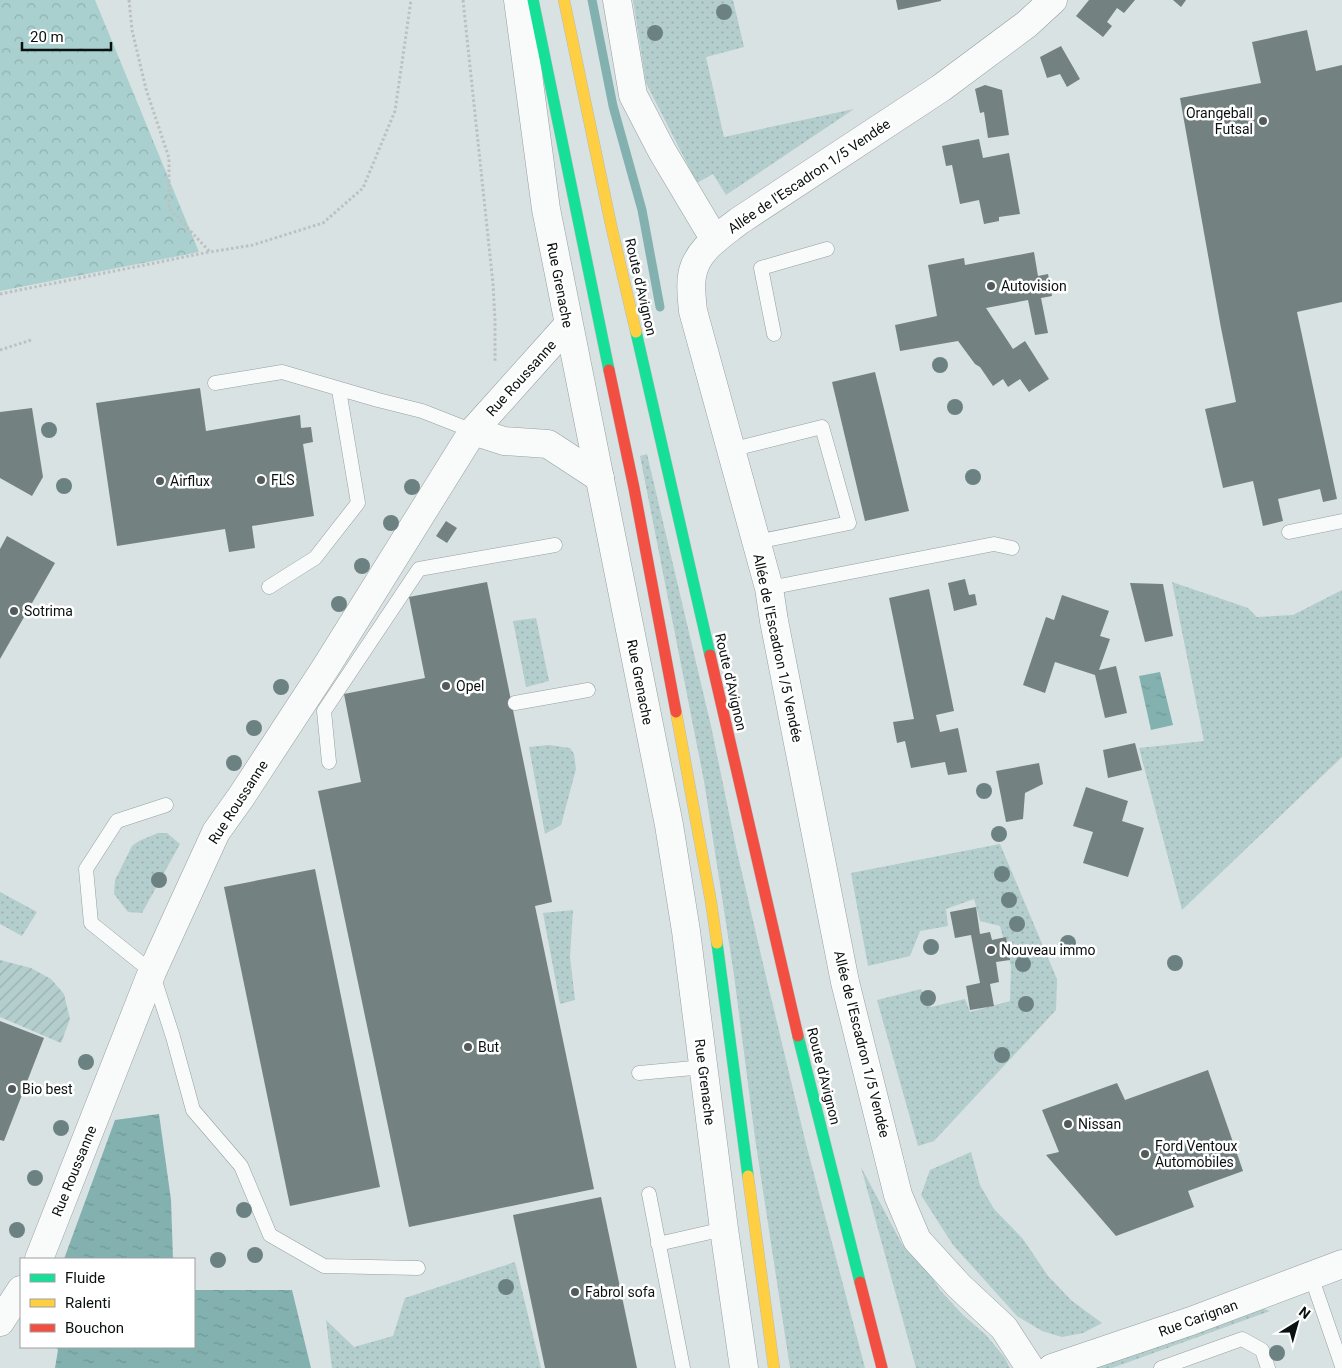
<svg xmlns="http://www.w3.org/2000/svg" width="1342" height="1368" viewBox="0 0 1342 1368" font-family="Roboto,sans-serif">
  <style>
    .grass { fill: url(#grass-dots) }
    .forest { fill: url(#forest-crowns) }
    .garden { fill: url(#garden-furrows) }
    .water { fill: url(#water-ripples) }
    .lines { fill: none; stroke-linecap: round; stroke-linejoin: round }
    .stream { stroke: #83b1af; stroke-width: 9 }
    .building { fill: #738181 }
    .lane-casing { stroke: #979e9e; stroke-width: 15 }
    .street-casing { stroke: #979e9e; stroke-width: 29 }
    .fast-casing { stroke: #b7bcbc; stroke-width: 12 }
    .slow-casing { stroke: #b7bcbc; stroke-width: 12 }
    .jam-casing { stroke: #b7bcbc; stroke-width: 12 }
    .path { stroke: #bdc0c0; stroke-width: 3; stroke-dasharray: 2.5 2.5; stroke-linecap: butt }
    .lane { stroke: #f9fbfb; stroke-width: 14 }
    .street { stroke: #f9fbfb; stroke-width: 28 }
    .fast { stroke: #16e098; stroke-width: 11 }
    .slow { stroke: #ffcf43; stroke-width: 11 }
    .jam { stroke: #f24e42; stroke-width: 11 }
    .tree { fill: #6c8282 }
    .poi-dot { fill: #525a5a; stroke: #fff; stroke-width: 2 }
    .labels { text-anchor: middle; stroke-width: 5; stroke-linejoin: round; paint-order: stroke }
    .poi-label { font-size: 14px; fill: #0a1110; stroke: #fff; text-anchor: start }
    .street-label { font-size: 14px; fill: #0a1110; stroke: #fff }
  </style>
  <defs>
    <pattern id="grass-dots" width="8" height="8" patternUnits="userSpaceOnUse" patternTransform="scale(1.25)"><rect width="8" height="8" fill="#b3cecd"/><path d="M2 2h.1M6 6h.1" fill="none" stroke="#99b0af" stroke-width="1.8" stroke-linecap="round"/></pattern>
    <pattern id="forest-crowns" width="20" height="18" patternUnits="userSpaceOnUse" patternTransform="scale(1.25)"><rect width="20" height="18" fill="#a9d0ce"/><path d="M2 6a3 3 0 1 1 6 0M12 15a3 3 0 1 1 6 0" fill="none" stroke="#90b2b0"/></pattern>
    <pattern id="garden-furrows" width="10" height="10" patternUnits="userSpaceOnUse" patternTransform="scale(1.25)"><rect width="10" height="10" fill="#b3cecd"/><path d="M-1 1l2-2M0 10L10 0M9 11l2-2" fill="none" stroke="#99b0af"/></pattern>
    <pattern id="water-ripples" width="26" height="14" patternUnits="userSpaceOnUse" patternTransform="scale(1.25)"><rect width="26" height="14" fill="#83b1af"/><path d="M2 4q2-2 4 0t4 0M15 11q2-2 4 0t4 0" fill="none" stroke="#709796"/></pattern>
  </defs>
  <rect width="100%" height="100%" fill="#d8e2e2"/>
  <!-- grass -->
  <g class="grass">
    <polygon points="633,0 733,0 744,47 706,57 724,137 854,109 726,195 713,174 697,183 646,83"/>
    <polygon points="647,454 711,726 736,847 764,968 806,1144 865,1368 790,1368 755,1138 734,975 704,781 640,456"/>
    <polygon points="1172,582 1248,608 1257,617 1293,615 1342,590 1342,757 1182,910 1139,748 1204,741"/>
    <polygon points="536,618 549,681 526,687 513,621"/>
    <polygon points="549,745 570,748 574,754 576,769 561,825 545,834 529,747"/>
    <polygon points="158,833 167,833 180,844 142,913 128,912 114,894 115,880 132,846 139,841"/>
    <polygon points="1000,844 1057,979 1056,1010 934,1141 918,1146 877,1000 921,989 931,1007 965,999 970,1012 1010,1001 1011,966 1000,926 980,921 974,899 946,909 948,926 920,931 910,956 868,966 851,873"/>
    <polygon points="0,892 37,912 22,936 0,924"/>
    <polygon points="573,910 570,957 575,1000 560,1004 543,913"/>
    <polygon points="971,1152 980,1185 994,1209 1023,1239 1048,1276 1072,1301 1102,1323 1083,1333 1062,1337 1042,1331 1017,1316 953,1245 921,1195 930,1170"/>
    <polygon points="861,1167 902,1244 928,1271 940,1290 963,1315 986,1335 1005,1358 1010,1368 916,1368"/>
    <polygon points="515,1262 541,1368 332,1368 326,1320 354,1347 393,1336 405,1298"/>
    <polygon points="1261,1308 1270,1311 1112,1368 1090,1368"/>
  </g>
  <!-- forest -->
  <polygon class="forest" points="0,0 95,0 199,252 0,291"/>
  <!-- garden -->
  <polygon class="garden" points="0,960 31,968 51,979 64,994 70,1019 61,1043 0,1017"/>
  <!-- water -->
  <g class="water">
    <polygon points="1160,672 1173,725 1151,730 1139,676"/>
    <polygon points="159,1114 171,1200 173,1259 64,1259 115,1120"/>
    <polygon points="194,1290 292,1290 311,1368 55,1368 58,1350 56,1347 194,1347"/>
  </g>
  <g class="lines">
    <!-- stream -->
    <polyline class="stream" points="592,0 613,106 642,210 660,307"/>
  </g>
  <!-- building -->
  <g class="building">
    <polygon points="896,0 941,0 941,1 898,10"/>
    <polygon points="1089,0 1135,0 1124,13 1117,8 1107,22 1112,26 1103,37 1076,16"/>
    <polygon points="1173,0 1186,0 1181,7"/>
    <polygon points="1307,30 1316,71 1342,65 1342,302 1297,312 1337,499 1323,502 1320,489 1278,499 1283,521 1263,526 1253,481 1223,488 1205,409 1236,402 1221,328 1180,98 1261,83 1252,42"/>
    <polygon points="1061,46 1080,79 1067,87 1060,74 1047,78 1040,57"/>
    <polygon points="985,85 1002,90 1009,135 988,138 984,112 980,113 975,89"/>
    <polygon points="979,139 983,158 1009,153 1020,214 999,217 999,221 984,224 979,200 960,204 952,165 946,166 942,146"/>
    <polygon points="1034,252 1038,276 1048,274 1052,296 1041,298 1048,333 1035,335 1028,300 986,308 1013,349 1025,341 1049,379 1029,392 1020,379 1008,387 1003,379 993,386 980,367 975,364 958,341 900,351 895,325 937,316 928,265 964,258 965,265"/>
    <polygon points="875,372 909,511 865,521 832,382"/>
    <polygon points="200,388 206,431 300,415 301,428 311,427 313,442 303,444 314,516 252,526 255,548 229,552 225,529 117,546 96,403"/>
    <polygon points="32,408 43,477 32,496 0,478 0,412"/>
    <polygon points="446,521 457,528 447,543 436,536"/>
    <polygon points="7,536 55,563 0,659 0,549"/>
    <polygon points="965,579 969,595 975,594 977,605 954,611 948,583"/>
    <polygon points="487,582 552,902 535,906 594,1189 409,1227 318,791 361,782 344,694 425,678 409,597"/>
    <polygon points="1130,583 1163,584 1173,636 1145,642"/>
    <polygon points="929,589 954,711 936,715 940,732 958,728 967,772 948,775 945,762 911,768 905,741 897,743 893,722 914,719 889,598"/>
    <polygon points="1062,595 1109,611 1100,636 1110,639 1099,670 1116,666 1127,713 1105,718 1095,675 1055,662 1045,693 1023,685 1046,617 1054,620"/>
    <polygon points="1135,743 1142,770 1108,778 1103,750"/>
    <polygon points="1039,763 1043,784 1025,793 1023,819 1006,822 996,771"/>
    <polygon points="1086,787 1128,801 1122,821 1144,828 1128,877 1083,863 1093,832 1073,826"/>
    <polygon points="315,869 380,1187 290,1206 224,887"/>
    <polygon points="976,907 980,934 990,932 992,940 1006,937 1010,960 996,962 999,982 990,984 994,1006 970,1010 966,986 980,983 971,935 955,938 950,912"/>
    <polygon points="0,1021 44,1038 4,1141 0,1140"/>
    <polygon points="1208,1070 1243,1171 1188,1191 1194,1207 1116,1236 1046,1155 1059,1152 1042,1110 1117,1083 1125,1100"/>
    <polygon points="601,1197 637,1368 545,1368 513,1215"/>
  </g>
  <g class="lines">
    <!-- lane casing -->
    <g class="lane-casing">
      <g id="lane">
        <polyline points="774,334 761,268 827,249"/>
        <polyline points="215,383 282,372 378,400 422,411 473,431"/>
        <polyline points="730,450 822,427 849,523 756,542"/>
        <polyline points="1289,532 1342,521"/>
        <polyline points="269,587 315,558 358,503 339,390"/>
        <polyline points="769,588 994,544 1012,548"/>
        <polyline points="515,703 588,690"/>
        <polyline points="329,762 324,711 419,569 555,545"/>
        <polyline points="166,805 117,821 86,869 91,923 152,972 173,1037 193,1110 241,1166 270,1235 324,1266 418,1268"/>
        <polyline points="639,1073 704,1067"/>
        <polyline points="649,1194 683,1368"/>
        <polyline points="658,1244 724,1229"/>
        <polyline points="1311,1276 1342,1366"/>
        <polyline points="1161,1368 1242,1339 1262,1350 1268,1368"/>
      </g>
    </g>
    <!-- street casing -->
    <g class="street-casing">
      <g id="street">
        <polyline points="518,0 546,209 669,825 686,931 724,1229 744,1368"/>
        <polyline points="617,0 633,95 662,151 715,240"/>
        <polyline points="473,431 504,441 548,444 600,478"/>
        <polyline points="39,1259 152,972 216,832 241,797 326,667 473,431 568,325"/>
        <polyline points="0,1322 21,1290"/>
        <path d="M 1030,1368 L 1004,1328 L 959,1286 L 917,1240 L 898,1195 L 845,982 L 774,621 L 769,588 L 693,311 C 692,300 690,287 692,276 C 696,250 720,236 739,221 L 941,88 L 1027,24 L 1053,0"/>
        <polyline points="1052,1368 1191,1321 1342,1264"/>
      </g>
    </g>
    <!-- fast casing -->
    <g class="fast-casing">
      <g id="fast">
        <polyline points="533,0 609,370"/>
        <polyline points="636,332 710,655"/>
        <polyline points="717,943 748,1176"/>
        <polyline points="798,1036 860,1282"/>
      </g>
    </g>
    <!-- slow casing -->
    <g class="slow-casing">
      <g id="slow">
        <polyline points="564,0 611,225 636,332"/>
        <polyline points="676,712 711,902 717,943"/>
        <polyline points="748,1176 774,1368"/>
      </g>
    </g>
    <!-- jam casing -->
    <g class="jam-casing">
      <g id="jam">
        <polyline points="609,370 634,488 676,712"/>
        <polyline points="710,655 798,1036"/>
        <polyline points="860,1282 882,1368"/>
      </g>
    </g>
    <!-- path -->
    <g class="path">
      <polyline points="129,0 132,30 146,89 169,158 169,208 210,252 253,245 323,223 363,188 395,111 411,0"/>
      <polyline points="463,0 493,284 495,320 495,362"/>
      <polyline points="0,294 209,252"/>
      <polyline points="0,350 31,340"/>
    </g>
    <!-- lane -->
    <use href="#lane" class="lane"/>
    <!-- street -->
    <use href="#street" class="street"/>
    <!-- fast -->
    <use href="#fast" class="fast"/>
    <!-- slow -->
    <use href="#slow" class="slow"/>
    <!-- jam -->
    <use href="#jam" class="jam"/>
  </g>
  <!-- trees -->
  <g class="tree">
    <circle cx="724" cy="12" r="8"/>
    <circle cx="655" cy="33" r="8"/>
    <circle cx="940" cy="365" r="8"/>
    <circle cx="955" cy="407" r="8"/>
    <circle cx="49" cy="430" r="8"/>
    <circle cx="973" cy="477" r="8"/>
    <circle cx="64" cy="486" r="8"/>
    <circle cx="412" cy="487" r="8"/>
    <circle cx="391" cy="523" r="8"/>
    <circle cx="362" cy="566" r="8"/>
    <circle cx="339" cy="604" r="8"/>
    <circle cx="281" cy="687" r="8"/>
    <circle cx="254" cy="728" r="8"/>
    <circle cx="234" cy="763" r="8"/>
    <circle cx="984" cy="791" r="8"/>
    <circle cx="999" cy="834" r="8"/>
    <circle cx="1002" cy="874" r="8"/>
    <circle cx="159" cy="880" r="8"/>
    <circle cx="1009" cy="900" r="8"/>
    <circle cx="1017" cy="924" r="8"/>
    <circle cx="1068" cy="943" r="8"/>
    <circle cx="931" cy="947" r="8"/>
    <circle cx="1175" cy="963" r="8"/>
    <circle cx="1023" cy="964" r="8"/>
    <circle cx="928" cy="998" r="8"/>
    <circle cx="1026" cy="1004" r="8"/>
    <circle cx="1002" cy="1055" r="8"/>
    <circle cx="86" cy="1062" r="8"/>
    <circle cx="61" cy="1128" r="8"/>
    <circle cx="35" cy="1178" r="8"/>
    <circle cx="244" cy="1210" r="8"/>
    <circle cx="17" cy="1230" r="8"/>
    <circle cx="255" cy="1255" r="8"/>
    <circle cx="218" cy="1260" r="8"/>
    <circle cx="506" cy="1287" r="8"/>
    <circle cx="1277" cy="1353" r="8"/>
  </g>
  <!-- markers -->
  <g class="poi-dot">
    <circle cx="1263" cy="121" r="5"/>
    <circle cx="991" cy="286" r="5"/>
    <circle cx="261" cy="480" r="5"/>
    <circle cx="160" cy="481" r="5"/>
    <circle cx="14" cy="611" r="5"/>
    <circle cx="446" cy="686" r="5"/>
    <circle cx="991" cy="950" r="5"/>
    <circle cx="468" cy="1047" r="5"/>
    <circle cx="12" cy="1089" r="5"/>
    <circle cx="1068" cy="1124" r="5"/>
    <circle cx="1145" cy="1154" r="5"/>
    <circle cx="575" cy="1292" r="5"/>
  </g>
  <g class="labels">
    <!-- poi labels -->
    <g class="poi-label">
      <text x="1253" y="118" text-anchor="end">Orangeball<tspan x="1253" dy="16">Futsal</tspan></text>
      <text x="1001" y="291">Autovision</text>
      <text x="271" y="485">FLS</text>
      <text x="170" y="486">Airflux</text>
      <text x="24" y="616">Sotrima</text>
      <text x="456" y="691">Opel</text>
      <text x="1001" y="955">Nouveau immo</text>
      <text x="478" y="1052">But</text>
      <text x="22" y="1094">Bio best</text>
      <text x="1078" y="1129">Nissan</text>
      <text x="1155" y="1151">Ford Ventoux<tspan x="1155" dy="16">Automobiles</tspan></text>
      <text x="585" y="1297">Fabrol sofa</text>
    </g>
    <!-- street labels -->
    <g class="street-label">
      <text transform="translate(809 176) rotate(-34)" y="5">Allée de l'Escadron 1/5 Vendée</text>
      <text transform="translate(560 285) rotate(79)" y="5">Rue Grenache</text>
      <text transform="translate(641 287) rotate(77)" y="5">Route d'Avignon</text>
      <text transform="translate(521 378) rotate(-48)" y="5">Rue Roussanne</text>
      <text transform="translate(778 648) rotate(78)" y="5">Allée de l'Escadron 1/5 Vendée</text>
      <text transform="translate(640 682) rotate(79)" y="5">Rue Grenache</text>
      <text transform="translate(731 682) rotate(77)" y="5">Route d'Avignon</text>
      <text transform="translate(238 802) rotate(-57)" y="5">Rue Roussanne</text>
      <text transform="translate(862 1044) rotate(76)" y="5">Allée de l'Escadron 1/5 Vendée</text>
      <text transform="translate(824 1076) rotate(76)" y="5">Route d'Avignon</text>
      <text transform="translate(705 1082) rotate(83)" y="5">Rue Grenache</text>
      <text transform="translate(74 1171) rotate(-68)" y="5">Rue Roussanne</text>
      <text transform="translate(1198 1318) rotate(-20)" y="5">Rue Carignan</text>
    </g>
  </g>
  <!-- legend -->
  <rect x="20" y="1258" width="175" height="90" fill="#ffffff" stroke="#9da09f"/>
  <rect x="30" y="1274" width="25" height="8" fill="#16e098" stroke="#9da09f"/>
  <text x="65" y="1283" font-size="15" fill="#0a1110">Fluide</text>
  <rect x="30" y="1299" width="25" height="8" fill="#ffcf43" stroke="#9da09f"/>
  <text x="65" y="1308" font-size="15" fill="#0a1110">Ralenti</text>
  <rect x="30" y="1324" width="25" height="8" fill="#f24e42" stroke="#9da09f"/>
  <text x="65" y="1333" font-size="15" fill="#0a1110">Bouchon</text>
  <!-- north arrow -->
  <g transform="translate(1297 1323) rotate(37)" stroke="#ffffff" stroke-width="4" paint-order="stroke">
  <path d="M0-4L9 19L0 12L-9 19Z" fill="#0a1110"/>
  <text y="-8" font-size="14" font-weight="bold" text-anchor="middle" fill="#0a1110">N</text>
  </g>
  <!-- scale -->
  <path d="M22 42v8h89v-8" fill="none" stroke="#0a1110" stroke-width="2.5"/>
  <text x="30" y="42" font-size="15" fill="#0a1110" stroke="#ffffff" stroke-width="4" paint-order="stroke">20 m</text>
</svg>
